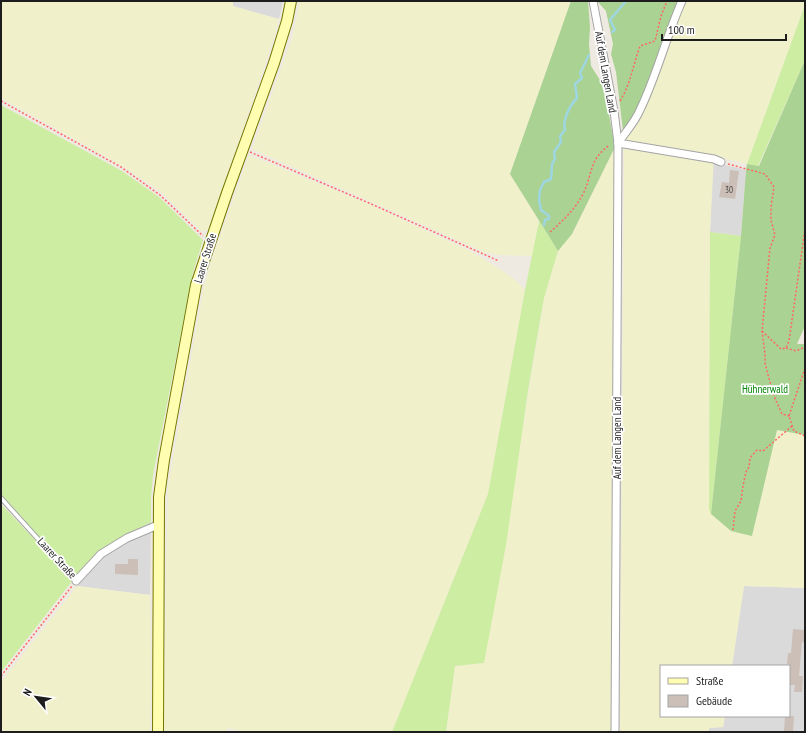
<svg xmlns="http://www.w3.org/2000/svg" width="806" height="733" viewBox="0 0 806 733" font-family="'PT Sans Narrow',sans-serif">
  <style>
    .residential { fill: #dbdada }
    .farmland { fill: #f0f0cb }
    .grass { fill: #cdeea2 }
    .forest { fill: #aad292 }
    .lines { fill: none; stroke-linecap: round; stroke-linejoin: round }
    .stream { stroke: #9ed6e1; stroke-width: 2.5 }
    .building { fill: #cbbfb7 }
    .lane-casing { stroke: #a4a4a4; stroke-width: 5.5 }
    .street-casing { stroke: #a4a4a4; stroke-width: 9 }
    .secondary-casing { stroke: #737700; stroke-width: 12 }
    .path { stroke: #ff6862; stroke-width: 1.5; stroke-dasharray: 2 2; stroke-linecap: butt }
    .lane { stroke: #fff; stroke-width: 3.5 }
    .street { stroke: #fff; stroke-width: 7 }
    .secondary { stroke: #fffdb0; stroke-width: 10 }
    .labels { text-anchor: middle; stroke-width: 3.5; stroke-linejoin: round; paint-order: stroke }
    .number-label { font-size: 9px; fill: #484644 }
    .street-label { font-size: 11px; fill: #1d1d1d; stroke: #fff }
    .park-label { font-size: 11px; fill: #028304; stroke: #fff }
  </style>
  <rect width="100%" height="100%" fill="#efeae1"/>
  <!-- residential -->
  <g class="residential">
    <polygon points="233,1 283,1 279,19 232,6"/>
    <polygon points="713,162 746,170 741,236 710,232"/>
    <polygon points="151,522 150,595 77,586 75,577 125,536"/>
    <polygon points="744,586 805,588 805,732 709,732 709,728 723,727 725,716 789,716 789,666 732,666"/>
  </g>
  <!-- farmland -->
  <g class="farmland">
    <polygon points="1,1 233,1 233,6 279,19 276,32 209,230 201,231 161,192 122,166 1,98"/>
    <polygon points="299,1 571,1 510,174 539,221 532,256 498,255 484,252 252,149 292,38 297,16"/>
    <polygon points="683,1 805,1 805,5 747,164 714,156 710,232 709,509 752,536 777,430 805,435 805,588 744,586 732,666 661,666 661,716 725,716 723,727 709,728 709,732 620,732 624,162 623,139 648,98"/>
    <polygon points="615,147 611,732 446,732 455,666 484,663 544,298 558,251 572,234"/>
    <polygon points="249,155 369,204 472,252 503,271 515,280 525,290 488,494 392,732 244,732 228,728 226,732 163,732 168,486 204,286 211,262"/>
    <polygon points="77,586 150,595 151,652 150,732 1,732 1,682"/>
  </g>
  <!-- grass -->
  <g class="grass">
    <polygon points="805,5 805,60 758,166 747,164"/>
    <polygon points="1,105 122,171 159,197 203,240 193,272 153,475 151,498 151,522 125,536 75,577 1,495"/>
    <polygon points="539,221 558,251 544,298 538,332 528,391 506,545 484,663 455,666 446,732 392,732 488,494 525,290"/>
    <polygon points="710,232 741,236 711,514 709,509"/>
    <polygon points="1,504 73,580 1,672"/>
  </g>
  <!-- forest -->
  <g class="forest">
    <polygon points="571,1 588,1 590,27 589,44 591,66 600,80 606,99 615,147 572,234 558,251 510,174"/>
    <polygon points="597,1 678,1 652,76 636,110 623,131 616,72 611,54 613,44 606,11"/>
    <polygon points="805,60 805,326 797,344 805,344 805,435 777,430 752,536 731,531 711,514 741,236 746,170 747,164 759,166"/>
  </g>
  <g class="lines">
    <!-- stream -->
    <g class="stream">
      <polyline points="612,32 615,30 610,20 626,1"/>
      <path d="M 544,225 L 545,220 L 549,219 L 549,216 L 541,210 L 539,200 L 540,190 L 544,182 L 551,179 L 552,164 L 555,159 L 554,152 L 561,142 L 560,136 L 565,130 C 562,121 570,105 577,98 L 575,84 L 582,78 L 580,73 L 589,55"/>
    </g>
  </g>
  <!-- building -->
  <g class="building">
    <polygon points="730,170 739,171 735,199 719,197 722,182 729,183"/>
    <polygon points="128,559 138,559 138,575 115,574 115,564 128,564"/>
    <polygon points="793,629 805,630 805,643 802,642 799,676 803,676 802,692 794,692 795,685 789,685 789,664 787,664 788,653 791,653"/>
    <polygon points="785,716 794,716 793,732 784,732"/>
  </g>
  <g class="lines">
    <!-- lane casing -->
    <g class="lane-casing">
      <polyline id="lane" points="1,498 76,581"/>
    </g>
    <!-- street casing -->
    <g class="street-casing">
      <g id="street">
        <polyline points="593,1 614,111 618,143 615,732"/>
        <path d="M 618,143 C 625,133 635,122 640,110 C 657,75 666,37 682,1"/>
        <polyline points="618,143 714,159 721,162"/>
        <polyline points="76,581 101,554 127,538 158,525"/>
      </g>
    </g>
    <!-- secondary casing -->
    <g class="secondary-casing">
      <polyline id="secondary" points="158,732 159,497 164,460 196,285 227,193 274,63 287,21 291,1"/>
    </g>
    <!-- path -->
    <g class="path">
      <polyline points="1,101 121,167 160,195 203,236"/>
      <path d="M 620,101 C 631,83 633,65 640,46 L 655,41 L 661,16 L 667,1"/>
      <polyline points="250,152 369,203 499,261"/>
      <polyline points="728,164 765,174 774,187 771,207 771,220 775,235 770,248 762,331 765,354 765,363 768,375 774,396 782,414 789,416"/>
      <path d="M 550,232 C 564,220 576,208 584,192 C 593,172 589,159 610,145"/>
      <polyline points="762,331 781,349 786,348 789,341 805,229"/>
      <polyline points="786,348 796,351 805,347"/>
      <polyline points="805,368 789,416 794,431 805,436"/>
      <polyline points="733,530 735,511 741,501 743,486 746,472 749,467 750,458 757,450 763,451 792,426"/>
      <polyline points="1,676 72,586"/>
    </g>
    <!-- lane -->
    <use href="#lane" class="lane"/>
    <!-- street -->
    <use href="#street" class="street"/>
    <!-- secondary -->
    <use href="#secondary" class="secondary"/>
  </g>
  <g class="labels">
    <!-- number labels -->
    <g class="number-label">
      <text x="729" y="193">30</text>
    </g>
    <!-- street labels -->
    <g class="street-label">
      <text transform="translate(606 72) rotate(80)" y="4">Auf dem Langen Land</text>
      <text transform="translate(205 258) rotate(-73)" y="4">Laarer Straße</text>
      <text transform="translate(617 438) rotate(-90)" y="4">Auf dem Langen Land</text>
      <text transform="translate(57 558) rotate(47)" y="4">Laarer Straße</text>
    </g>
    <!-- park labels -->
    <g class="park-label">
      <text x="765" y="393">Hühnerwald</text>
    </g>
  </g>
  <!-- border -->
  <rect width="806" height="733" fill="none" stroke="#1d1d1d" stroke-width="4"/>
  <!-- legend -->
  <rect x="660" y="665" width="130" height="52" fill="#ffffff" stroke="#a5a5a5"/>
  <rect x="668" y="678" width="20" height="6" fill="#fffdb0" stroke="#a5a5a5"/>
  <text x="696" y="685" font-size="12" fill="#1d1d1d">Straße</text>
  <rect x="668" y="695" width="20" height="12" fill="#cbbfb7" stroke="#a5a5a5"/>
  <text x="696" y="705" font-size="12" fill="#1d1d1d">Gebäude</text>
  <!-- north arrow -->
  <g transform="translate(36 697) rotate(299)" stroke="#ffffff" stroke-width="3" paint-order="stroke">
  <path d="M0-3L7 15L0 10L-7 15Z" fill="#1d1d1d"/>
  <text y="-6" font-size="11" font-weight="bold" text-anchor="middle" fill="#1d1d1d">N</text>
  </g>
  <!-- scale -->
  <path d="M662 34v6h124v-6" fill="none" stroke="#1d1d1d" stroke-width="2"/>
  <text x="668" y="34" font-size="12" fill="#1d1d1d" stroke="#ffffff" stroke-width="3" paint-order="stroke">100 m</text>
</svg>
